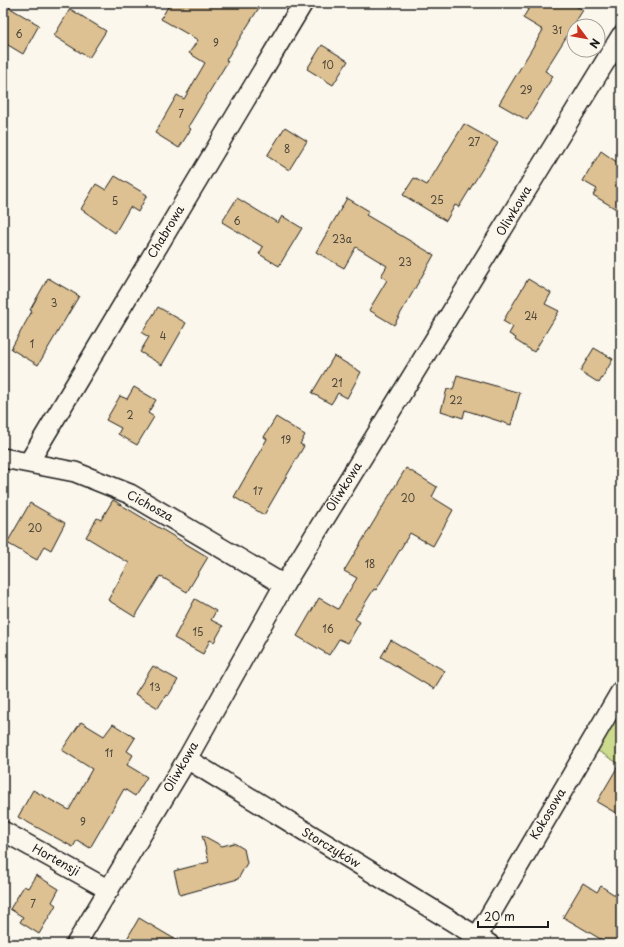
<svg xmlns="http://www.w3.org/2000/svg" width="624" height="947" viewBox="0 0 624 947" font-family="'Playpen Sans',sans-serif">
  <style>
    .green { fill: #cddb8f; stroke: #747c56 }
    .building { fill: #ddc192; stroke: #1c1c1c }
    .lines { fill: none; stroke-linecap: round; stroke-linejoin: round }
    .minor-casing { stroke: #1c1c1c; stroke-width: 22 }
    .minor { stroke: #fbf7ec; stroke-width: 19 }
    .labels { text-anchor: middle; stroke-width: 3; stroke-linejoin: round; paint-order: stroke }
    .number-label { font-size: 10px; fill: #4c453a }
    .street-label { font-size: 12px; fill: #1c1c1c; stroke: #fbf7ec }
  </style>
  <rect width="100%" height="100%" fill="#fbf7ec"/>
  <filter id="ink" filterUnits="userSpaceOnUse"><feTurbulence type="fractalNoise" baseFrequency=".025" numOctaves="2"/><feDisplacementMap in="SourceGraphic" scale="8" xChannelSelector="R" yChannelSelector="G"/><feConvolveMatrix kernelMatrix="1 2 1 2 8 2 1 2 1" color-interpolation-filters="sRGB"/></filter>
  <g filter="url(#ink)">
    <!-- green -->
    <polygon class="green" points="621,676 621,765 583,742"/>
    <!-- building -->
    <g class="building">
      <polygon points="170,3 262,3 226,60 228,61 188,127 191,129 179,148 155,133 177,95 184,99 205,63 189,53 198,40 161,19"/>
      <polygon points="532,3 571,3 583,10 545,71 553,76 527,120 499,104 543,30 523,18"/>
      <polygon points="3,4 39,25 23,54 3,42"/>
      <polygon points="70,9 106,31 89,58 54,36"/>
      <polygon points="322,45 348,61 333,85 307,69"/>
      <polygon points="464,124 498,143 459,207 455,205 446,221 403,195 414,178 427,185"/>
      <polygon points="285,127 307,141 289,170 267,156"/>
      <polygon points="601,151 621,165 621,212 593,195 597,189 583,181"/>
      <polygon points="115,176 147,195 138,212 130,207 115,233 81,209 96,184 106,190"/>
      <polygon points="237,198 278,223 282,216 302,228 279,266 259,254 263,247 222,222"/>
      <polygon points="347,198 369,211 366,215 434,255 394,325 369,310 387,280 381,276 387,266 356,247 344,268 316,252"/>
      <polygon points="48,278 79,296 38,365 11,349 32,311 30,310"/>
      <polygon points="528,279 551,293 545,304 559,311 534,352 515,340 516,338 509,334 513,327 503,321"/>
      <polygon points="158,307 186,323 162,365 140,352 149,337 142,333"/>
      <polygon points="594,348 613,359 599,383 580,371"/>
      <polygon points="334,356 361,372 347,398 338,393 331,404 312,393"/>
      <polygon points="457,375 520,393 511,425 465,410 463,418 441,411 447,389 453,390"/>
      <polygon points="134,387 156,400 148,413 154,417 137,445 118,434 121,428 106,420 120,396 127,399"/>
      <polygon points="276,417 305,435 300,444 304,446 264,515 234,497 267,439 264,437"/>
      <polygon points="406,468 437,487 432,497 453,510 433,546 410,533 376,590 374,589 355,619 360,622 348,643 339,639 329,655 297,636 319,598 338,609 357,578 344,571"/>
      <polygon points="113,500 208,557 187,592 160,576 135,617 108,600 129,563 86,537 97,518 101,520"/>
      <polygon points="30,503 65,523 51,550 44,546 37,560 7,543"/>
      <polygon points="195,599 216,611 211,620 223,626 214,642 210,640 203,654 174,638"/>
      <polygon points="391,640 445,671 434,689 381,657"/>
      <polygon points="153,666 178,680 168,696 166,695 158,708 135,694"/>
      <polygon points="81,722 104,736 113,724 135,738 127,751 133,755 127,765 147,777 135,796 124,789 90,848 77,840 73,847 18,817 33,790 69,810 92,769 62,750"/>
      <polygon points="621,761 621,816 597,802"/>
      <polygon points="202,835 222,846 234,843 244,849 247,863 238,879 180,895 174,871 209,862"/>
      <polygon points="36,875 59,889 52,902 56,905 39,934 20,922 23,917 10,909 24,886 28,888"/>
      <polygon points="583,883 597,892 601,886 621,899 621,944 609,944 563,917"/>
      <polygon points="139,918 183,944 124,944"/>
    </g>
    <g class="lines">
      <!-- minor casing -->
      <g class="minor-casing">
        <g id="minor">
          <polyline points="3,458 75,472 130,494 284,585"/>
          <polyline points="29,462 303,3"/>
          <polyline points="187,759 489,944"/>
          <polyline points="3,831 109,890"/>
          <polyline points="76,944 187,759 284,585 621,36"/>
          <polyline points="473,944 621,691"/>
        </g>
      </g>
      <!-- minor -->
      <use href="#minor" class="minor"/>
    </g>
  </g>
  <g class="labels">
    <!-- number labels -->
    <g class="number-label">
      <text x="557" y="34">31</text>
      <text x="19" y="38">6</text>
      <text x="216" y="47">9</text>
      <text x="328" y="69">10</text>
      <text x="526" y="94">29</text>
      <text x="181" y="118">7</text>
      <text x="474" y="146">27</text>
      <text x="287" y="153">8</text>
      <text x="437" y="204">25</text>
      <text x="115" y="205">5</text>
      <text x="237" y="225">6</text>
      <text x="342" y="243">23a</text>
      <text x="405" y="266">23</text>
      <text x="54" y="307">3</text>
      <text x="531" y="320">24</text>
      <text x="163" y="340">4</text>
      <text x="32" y="348">1</text>
      <text x="337" y="387">21</text>
      <text x="456" y="404">22</text>
      <text x="130" y="419">2</text>
      <text x="286" y="444">19</text>
      <text x="258" y="495">17</text>
      <text x="408" y="502">20</text>
      <text x="35" y="532">20</text>
      <text x="370" y="568">18</text>
      <text x="328" y="633">16</text>
      <text x="198" y="636">15</text>
      <text x="155" y="691">13</text>
      <text x="109" y="757">11</text>
      <text x="83" y="826">9</text>
      <text x="33" y="908">7</text>
    </g>
    <!-- street labels -->
    <g class="street-label">
      <text transform="translate(514 211) rotate(-59)" y="4">Oliwkowa</text>
      <text transform="translate(166 232) rotate(-59)" y="4">Chabrowa</text>
      <text transform="translate(344 487) rotate(-58)" y="4">Oliwkowa</text>
      <text transform="translate(150 506) rotate(29)" y="4">Cichosza</text>
      <text transform="translate(181 767) rotate(-60)" y="4">Oliwkowa</text>
      <text transform="translate(548 814) rotate(-59)" y="4">Kokosowa</text>
      <text transform="translate(331 848) rotate(31)" y="4">Storczyków</text>
      <text transform="translate(56 860) rotate(29)" y="4">Hortensji</text>
    </g>
  </g>
  <!-- margin -->
  <rect width="624" height="947" fill="none" stroke="#fbf7ec" stroke-width="16"/>
  <rect x="8" y="8" width="608" height="931" fill="none" stroke="#1c1c1c" stroke-width="1.5" filter="url(#ink)"/>
  <!-- north arrow -->
  <g transform="translate(586 38) rotate(122)"><circle r="19" fill="#fbf7ec" stroke="#a29f99"/>
  <path d="M0-3L7 15L0 10L-7 15Z" fill="#c8321e"/>
  <text y="-6" font-size="11" font-weight="bold" text-anchor="middle" fill="#1c1c1c">N</text>
  </g>
  <!-- scale -->
  <path d="M478 921v6h70v-6" fill="none" stroke="#1c1c1c" stroke-width="2"/>
  <text x="484" y="921" font-size="12" fill="#1c1c1c" stroke="#fbf7ec" stroke-width="3" paint-order="stroke">20 m</text>
</svg>
